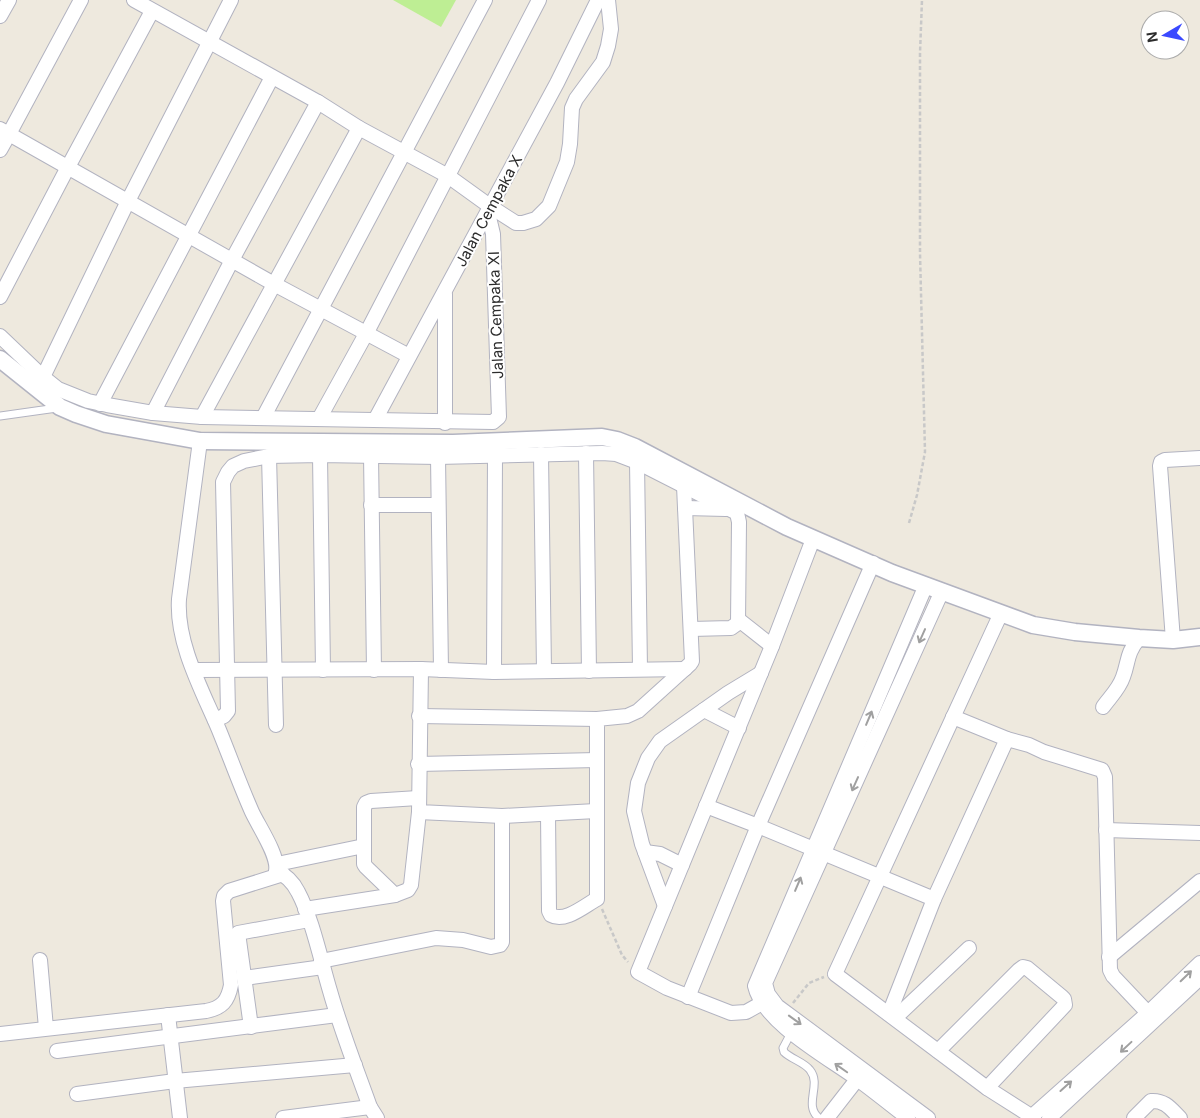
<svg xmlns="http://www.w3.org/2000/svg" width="1200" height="1118" viewBox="0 0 1200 1118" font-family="Inter,sans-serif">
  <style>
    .pitch { fill: #beee94 }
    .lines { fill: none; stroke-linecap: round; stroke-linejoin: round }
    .service-casing { stroke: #b2b3c0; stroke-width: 9 }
    .minor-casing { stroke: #b2b3c0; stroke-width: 16 }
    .tertiary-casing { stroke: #b2b3c0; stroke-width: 19 }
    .path { stroke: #c8c8c8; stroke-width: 2.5; stroke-dasharray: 4 2.5; stroke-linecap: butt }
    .service { stroke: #fff; stroke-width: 7 }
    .minor { stroke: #fff; stroke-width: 14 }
    .tertiary { stroke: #fff; stroke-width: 16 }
    .oneway { stroke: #a0a0a0 }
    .labels { text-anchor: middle; stroke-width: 4; stroke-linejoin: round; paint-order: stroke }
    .street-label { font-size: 15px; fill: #2c2c2c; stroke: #fff }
  </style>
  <rect width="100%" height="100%" fill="#eee9de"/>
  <!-- pitch -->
  <polygon class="pitch" points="393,0 456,0 441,27"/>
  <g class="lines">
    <!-- service casing -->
    <g class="service-casing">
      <g id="service">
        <polyline points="0,416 57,408"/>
        <path d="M 791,1033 L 783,1048 L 784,1052 C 791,1059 804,1062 810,1070 C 822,1085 803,1105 819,1118"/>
      </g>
    </g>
    <!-- minor casing -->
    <g class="minor-casing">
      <g id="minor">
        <polyline points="134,0 318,102 359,128 448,176 491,207 516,223 523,223 536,219 549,206 567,162 570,144 572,108 576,99 603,62 608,46 611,29 608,0"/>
        <polyline points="0,16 9,0"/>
        <polyline points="0,129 9,134 81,0"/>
        <polyline points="0,150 9,134 274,284 409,356"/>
        <polyline points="445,294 445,423"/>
        <polyline points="0,297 68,167 152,11"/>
        <polyline points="0,336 43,377 58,389 88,401 107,405 153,413 202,417 493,422 499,417 493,234 488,213"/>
        <polyline points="43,377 128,201 231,0"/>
        <polyline points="100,404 272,77"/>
        <polyline points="153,413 232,260 318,102"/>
        <polyline points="202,417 359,128"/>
        <polyline points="263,418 485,0"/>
        <polyline points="319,419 367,332 539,0"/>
        <polyline points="375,420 557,83 598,0"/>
        <path d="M 200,441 L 179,599 C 176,643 202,690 219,730 C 230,757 240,785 252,812 C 259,827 279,856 276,871 C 286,875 293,882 298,892 C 312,918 321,961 330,991 C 341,1030 356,1068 370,1107 L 377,1118"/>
        <polyline points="586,453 589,671"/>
        <polyline points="541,454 544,671"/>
        <polyline points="320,455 323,670"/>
        <polyline points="371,455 374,670"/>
        <polyline points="269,456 276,725"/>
        <polyline points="438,457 441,670"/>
        <polyline points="637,462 640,669"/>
        <polyline points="371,505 438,505"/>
        <polyline points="685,508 726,509"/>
        <polyline points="1001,613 835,974 987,1088 1034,1118"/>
        <polyline points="739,620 772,646"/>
        <polyline points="1173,640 1160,466 1161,462 1165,460 1200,458"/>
        <polyline points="421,669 419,812 502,816 596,811"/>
        <polyline points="194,670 421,669 494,672 685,669"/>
        <polyline points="494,672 495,455"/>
        <path d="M 1103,707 C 1110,697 1119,689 1123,677 C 1129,661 1126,654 1139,638"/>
        <polyline points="704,710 739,728"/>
        <polyline points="419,716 597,719"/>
        <polyline points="953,717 1007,739 1029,745 1044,752 1102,770 1105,777 1110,970 1113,976 1148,1013"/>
        <polyline points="215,720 224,716 228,711 223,482 228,472 233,466 244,461 269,456 320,455 438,457 602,453 616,454 637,462 737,513 739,522 738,623 731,628 691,629"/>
        <polyline points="418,764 597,760"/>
        <polyline points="418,798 371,801 366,803 364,807 364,864 366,867 395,895 408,890 411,885 419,812"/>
        <polyline points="706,806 758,826 934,899"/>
        <path d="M 548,814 L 549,911 L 551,915 C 565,923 584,906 597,899 L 597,719 L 627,716 L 638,711 L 690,664 L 692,661 L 684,486"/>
        <polyline points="1106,830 1200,833"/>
        <polyline points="645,852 660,854 682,865"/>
        <polyline points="277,864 364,846"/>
        <polyline points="665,906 642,844 634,811 638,783 648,758 660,741 728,693 761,673"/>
        <polyline points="305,909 395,895"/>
        <polyline points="1109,957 1200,881"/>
        <polyline points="40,960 46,1028"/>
        <polyline points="321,961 436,938 463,940 491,947 500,945 502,942 502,816"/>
        <polyline points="244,978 323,967"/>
        <polyline points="688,997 758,826 873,563"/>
        <polyline points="762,1003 746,1012 731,1013 667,988 638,972 772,646 813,539"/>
        <polyline points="889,1014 934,899 1007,739"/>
        <polyline points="168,1015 180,1118"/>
        <polyline points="895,1018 969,948"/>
        <polyline points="251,1027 238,933 309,920"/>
        <path d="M 0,1034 L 206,1011 C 222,1008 228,1001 231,985 L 223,901 L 224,896 L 229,891 L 283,874"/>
        <polyline points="57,1051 337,1015"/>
        <polyline points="938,1051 1019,970 1023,967 1027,968 1062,997 1064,999 1065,1005 987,1088"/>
        <polyline points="77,1094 175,1081 355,1065"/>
        <polyline points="283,1118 370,1107"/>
        <polyline points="827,1118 862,1073"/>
        <path d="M 908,1118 C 891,1105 874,1091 856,1078 C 827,1057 763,1022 755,986 L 926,585"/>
        <polyline points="928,1118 777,1006 768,994 765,983 942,591"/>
        <polyline points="1030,1118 1148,1013 1200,963"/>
        <polyline points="1049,1118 1200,978"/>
        <path d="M 1134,1118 L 1151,1101 C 1165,1100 1171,1109 1180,1118"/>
      </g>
    </g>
    <!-- tertiary casing -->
    <g class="tertiary-casing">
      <polyline id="tertiary" points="0,359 60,407 76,414 106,424 200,441 453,443 602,437 617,440 635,447 787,527 892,573 1033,625 1075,632 1139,638 1173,640 1200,637"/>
    </g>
    <!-- path -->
    <g class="path">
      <polyline points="909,523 917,495 925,452 920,253 920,53 922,0"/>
      <polyline points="602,909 622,955 628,962"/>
      <polyline points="793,1003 809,983 824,977"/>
    </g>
    <!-- service -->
    <use href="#service" class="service"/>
    <!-- minor -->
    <use href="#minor" class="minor"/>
    <!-- tertiary -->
    <use href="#tertiary" class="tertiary"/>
  </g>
  <!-- one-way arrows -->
  <defs><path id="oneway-shaft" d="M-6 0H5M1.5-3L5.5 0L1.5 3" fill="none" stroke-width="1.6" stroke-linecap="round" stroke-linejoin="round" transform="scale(1.25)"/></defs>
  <g class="oneway">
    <use href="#oneway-shaft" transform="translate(922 636) rotate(114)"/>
    <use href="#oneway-shaft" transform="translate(869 718) rotate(-67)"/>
    <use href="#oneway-shaft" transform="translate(855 784) rotate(114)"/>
    <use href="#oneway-shaft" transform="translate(798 884) rotate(-67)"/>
    <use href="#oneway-shaft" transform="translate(1186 976) rotate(-44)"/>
    <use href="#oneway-shaft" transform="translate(795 1020) rotate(36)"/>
    <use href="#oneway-shaft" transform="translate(1126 1047) rotate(137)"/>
    <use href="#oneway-shaft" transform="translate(841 1068) rotate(-145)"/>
    <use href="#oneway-shaft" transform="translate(1066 1086) rotate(-42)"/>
  </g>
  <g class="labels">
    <!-- street labels -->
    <g class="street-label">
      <text transform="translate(489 211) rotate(-62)" y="5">Jalan Cempaka X</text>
      <text transform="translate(496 315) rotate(-92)" y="5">Jalan Cempaka XI</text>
    </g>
  </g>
  <!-- north arrow -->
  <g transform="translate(1165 35) rotate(261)"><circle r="24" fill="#ffffff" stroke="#ababab"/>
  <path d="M0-4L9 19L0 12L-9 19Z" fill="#3a49ff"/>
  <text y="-8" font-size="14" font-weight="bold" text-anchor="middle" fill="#2c2c2c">N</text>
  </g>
</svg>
